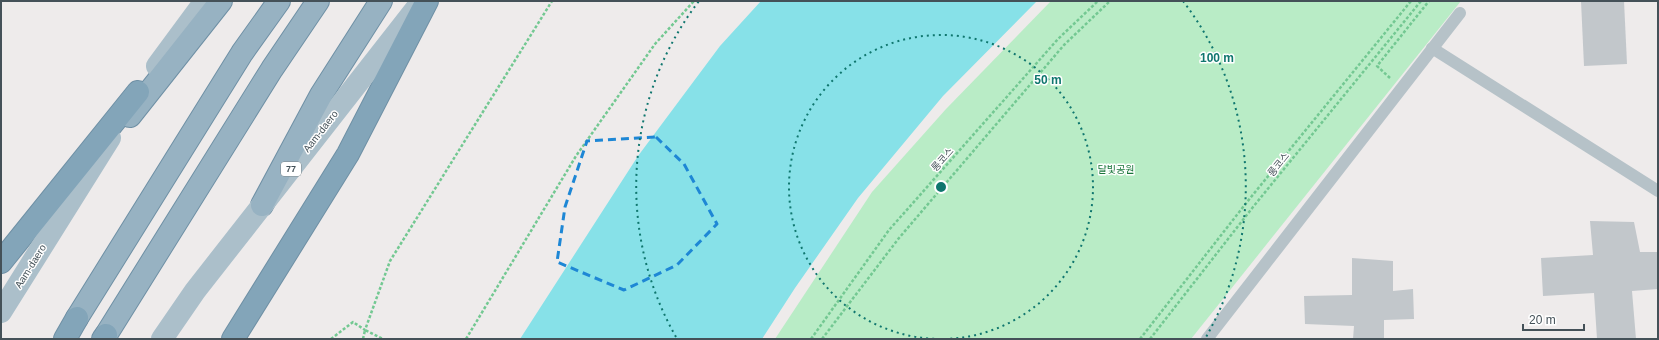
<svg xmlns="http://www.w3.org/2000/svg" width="1659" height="340" viewBox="0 0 1659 340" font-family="Helvetica,'Noto Sans KR',sans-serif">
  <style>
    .green { fill: #b9ecc6 }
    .water { fill: #87e1e8 }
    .building { fill: #c2c7cb }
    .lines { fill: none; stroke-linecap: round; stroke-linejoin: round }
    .trunk-casing { stroke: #6f90a5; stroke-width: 24 }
    .motorway-casing { stroke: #6f90a5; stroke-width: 24 }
    .path { stroke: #73c892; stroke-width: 2.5; stroke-dasharray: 3 2; stroke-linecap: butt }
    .pedestrian { stroke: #b6c2c8; stroke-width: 12 }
    .primary { stroke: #abbfca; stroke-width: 22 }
    .trunk { stroke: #97b2c2; stroke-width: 22 }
    .motorway { stroke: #83a5b9; stroke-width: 22 }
    .marked { fill: none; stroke: #1e87d5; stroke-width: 3; stroke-dasharray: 8 5; stroke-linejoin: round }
    .ring { fill: none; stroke: #0f766e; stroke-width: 2; stroke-dasharray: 2 4 }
    .labels { text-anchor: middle; stroke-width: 3; stroke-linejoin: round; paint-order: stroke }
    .shield { fill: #fff; stroke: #7c858a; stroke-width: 1 }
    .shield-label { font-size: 9px; font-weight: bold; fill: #445158 }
    .street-label { font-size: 10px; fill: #445158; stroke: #fff }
    .park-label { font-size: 10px; fill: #19753a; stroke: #fff }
    .centre { fill: #0f766e; stroke: #fff; stroke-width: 2 }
    .ring-label { font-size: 12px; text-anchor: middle; font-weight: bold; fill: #0f766e; stroke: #fff; stroke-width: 3; stroke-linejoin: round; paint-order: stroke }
  </style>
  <rect width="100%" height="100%" fill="#eeebeb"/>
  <!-- green -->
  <polygon class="green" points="1051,1 1461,1 1191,339 775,339 872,192 946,109"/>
  <!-- water -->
  <polygon class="water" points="761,1 1037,1 943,96 858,198 795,288 762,339 520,339 638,156 720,46"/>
  <!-- building -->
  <g class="building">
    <polygon points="1581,1 1624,1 1627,64 1584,66"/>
    <polygon points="1590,221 1634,222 1640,252 1658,252 1658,289 1632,291 1636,339 1597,339 1594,293 1543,296 1541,258 1593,255"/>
    <polygon points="1352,258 1393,261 1393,291 1413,289 1414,319 1384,320 1384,339 1353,339 1354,326 1305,324 1304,296 1352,295"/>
  </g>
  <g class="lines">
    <!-- trunk casing -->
    <g class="trunk-casing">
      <g id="trunk">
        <polyline points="130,116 221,1"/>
        <polyline points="262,205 321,95 381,1"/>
        <polyline points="77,318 242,53 279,1"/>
        <polyline points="106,335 272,69 318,1"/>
      </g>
    </g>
    <!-- motorway casing -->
    <g class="motorway-casing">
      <g id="motorway">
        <polyline points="1,262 138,92"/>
        <polyline points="65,339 77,318"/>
        <polyline points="103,339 106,335"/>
        <polyline points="233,339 348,154 427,1"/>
      </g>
    </g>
    <!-- path -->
    <g class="path">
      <polyline points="1390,78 1377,66 1429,1"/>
      <polyline points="331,339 353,322 365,330 390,261 552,1"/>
      <polyline points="363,339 365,330 383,339"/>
      <polyline points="466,339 576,156 655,44 694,1"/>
      <polyline points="811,339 889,230 1058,39 1098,1"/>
      <polyline points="822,339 899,238 1064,45 1110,1"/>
      <polyline points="1140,339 1247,202 1411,1"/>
      <polyline points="1150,339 1253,207 1421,1"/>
    </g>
    <!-- pedestrian -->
    <g class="pedestrian">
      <polyline points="1432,48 1658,191"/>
      <polyline points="1207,339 1460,13"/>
    </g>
    <!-- primary -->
    <g class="primary">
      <polyline points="157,66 205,1"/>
      <polyline points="1,312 110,138"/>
      <polyline points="162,339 195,291 418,6"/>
    </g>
    <!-- trunk -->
    <use href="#trunk" class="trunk"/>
    <!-- motorway -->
    <use href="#motorway" class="motorway"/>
  </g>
  <!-- marked area -->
  <path class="marked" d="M 656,137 L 684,164 L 717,224 L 677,265 L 624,290 L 557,262 L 565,207 L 587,141 Z"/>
  <!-- distance rings -->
  <g class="ring">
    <path d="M940 339A152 152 0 1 1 942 339"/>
    <path d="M676 337A305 305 0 0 1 699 1M1183 1A305 305 0 0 1 1206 337"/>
  </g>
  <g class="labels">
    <!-- shield labels -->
    <rect class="shield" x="281" y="162" width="20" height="14" rx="3"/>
    <g class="shield-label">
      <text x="291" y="172">77</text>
    </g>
    <!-- street labels -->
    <g class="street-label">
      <text transform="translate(320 131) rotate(-52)" y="4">Aam-daero</text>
      <text transform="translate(942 159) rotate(-48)" y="4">롱코스</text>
      <text transform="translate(1278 164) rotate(-51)" y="4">롱코스</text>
      <text transform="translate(30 266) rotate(-58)" y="4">Aam-daero</text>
    </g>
    <!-- park labels -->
    <g class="park-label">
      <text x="1116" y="173">달빛공원</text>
    </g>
  </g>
  <circle cx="941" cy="187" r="6" class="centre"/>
  <g class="ring-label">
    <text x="1217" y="62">100 m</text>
    <text x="1048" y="84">50 m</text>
  </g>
  <!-- border -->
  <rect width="1659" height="340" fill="none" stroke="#445158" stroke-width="4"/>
  <!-- scale -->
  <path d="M1523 324v6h61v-6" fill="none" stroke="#445158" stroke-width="2"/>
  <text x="1529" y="324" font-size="12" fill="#445158" stroke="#ffffff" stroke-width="3" paint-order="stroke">20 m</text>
</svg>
